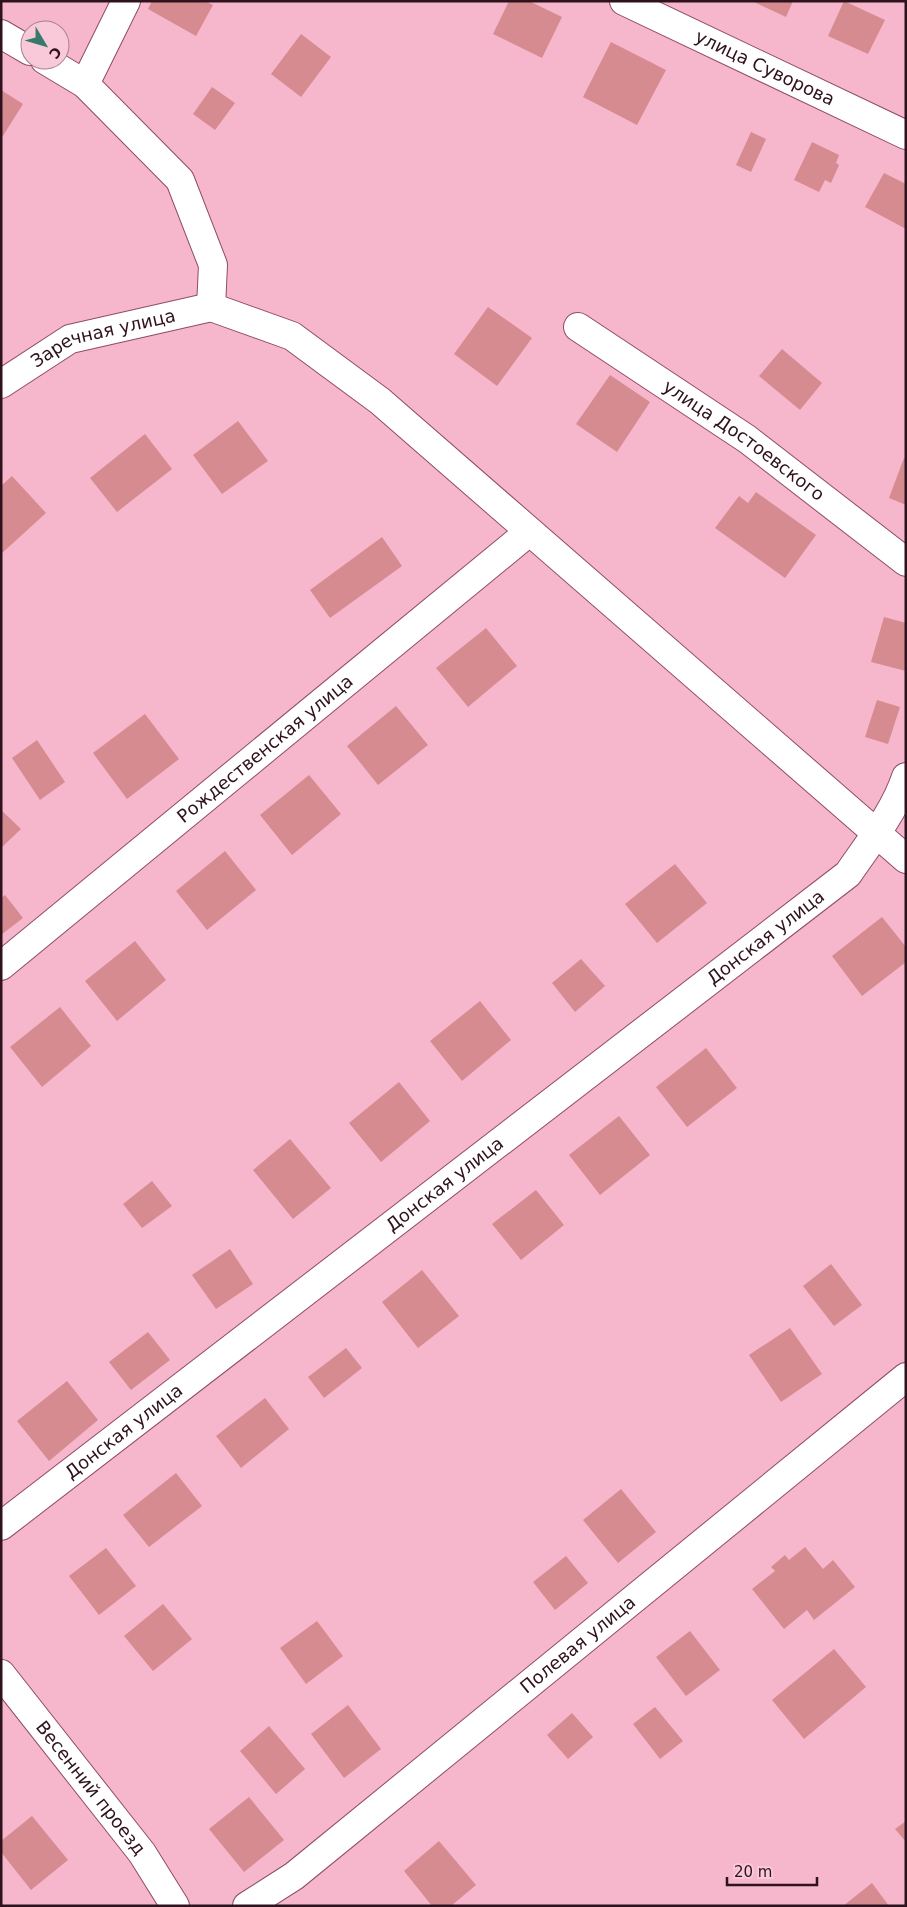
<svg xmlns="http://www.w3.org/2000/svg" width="907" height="1907" viewBox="0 0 907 1907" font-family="'DejaVu Sans',sans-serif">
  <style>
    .building { fill: #d58b8f }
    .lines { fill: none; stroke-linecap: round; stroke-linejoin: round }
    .street-casing { stroke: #904b66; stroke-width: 30 }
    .street { stroke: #fff; stroke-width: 28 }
    .labels { text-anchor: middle; stroke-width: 4.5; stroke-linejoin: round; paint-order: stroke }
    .street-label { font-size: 18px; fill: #2e121d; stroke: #f9c9d9 }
  </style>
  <rect width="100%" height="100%" fill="#f6b7cd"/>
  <!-- building -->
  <g class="building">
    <polygon points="152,1 205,1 213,5 196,36 148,9"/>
    <polygon points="509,1 529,1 562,17 542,58 493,34"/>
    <polygon points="752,1 793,1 786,17"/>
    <polygon points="844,1 885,20 868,54 828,36"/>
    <polygon points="301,34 331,57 301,97 271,74"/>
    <polygon points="611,42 666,70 637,125 583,97"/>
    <polygon points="212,87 235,103 215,130 193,114"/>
    <polygon points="1,90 23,104 1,139"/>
    <polygon points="751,132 766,139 751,172 736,165"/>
    <polygon points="812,142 839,155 836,163 839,165 831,183 825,180 819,192 794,180"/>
    <polygon points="884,173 906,184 906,229 865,207"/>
    <polygon points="488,307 532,338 497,386 454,354"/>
    <polygon points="782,349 822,383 800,410 759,376"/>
    <polygon points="610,375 650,402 617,452 576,424"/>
    <polygon points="238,421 268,461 222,494 193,455"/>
    <polygon points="145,434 172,469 117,512 90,478"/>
    <polygon points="904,458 906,458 906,505 889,498"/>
    <polygon points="12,476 46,513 1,554 1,486"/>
    <polygon points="756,492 816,535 785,578 715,528 739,496 748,503"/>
    <polygon points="382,537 402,566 330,618 310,590"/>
    <polygon points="884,617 906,623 906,671 871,662"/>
    <polygon points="486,628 517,666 468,707 436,668"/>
    <polygon points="877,700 900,707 888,744 865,737"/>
    <polygon points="396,706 428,745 378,785 347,746"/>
    <polygon points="145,714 179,759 127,799 93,753"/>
    <polygon points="37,740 65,782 40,800 12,758"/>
    <polygon points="309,775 341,814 292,855 260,815"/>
    <polygon points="1,810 21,829 1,848"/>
    <polygon points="225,851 256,890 207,930 176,891"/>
    <polygon points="675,864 707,903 657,943 625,904"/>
    <polygon points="5,895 23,918 1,935 1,898"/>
    <polygon points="882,917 906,947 906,962 862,996 832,956"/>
    <polygon points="135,941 166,980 117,1021 85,981"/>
    <polygon points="581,959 605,986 575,1012 552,983"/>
    <polygon points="480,1001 511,1040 462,1081 430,1041"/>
    <polygon points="60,1007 91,1046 42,1087 10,1047"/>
    <polygon points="706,1048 737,1088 687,1127 656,1087"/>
    <polygon points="399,1082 430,1121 381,1162 349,1123"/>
    <polygon points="619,1116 650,1155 600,1195 569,1155"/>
    <polygon points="290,1139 331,1188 293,1219 253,1170"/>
    <polygon points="152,1181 172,1206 142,1228 123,1204"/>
    <polygon points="536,1190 564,1225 521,1260 492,1224"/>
    <polygon points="230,1249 253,1284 216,1309 192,1275"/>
    <polygon points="831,1264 862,1305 834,1326 803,1286"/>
    <polygon points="422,1270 459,1316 418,1348 382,1302"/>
    <polygon points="790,1328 822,1374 781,1402 749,1355"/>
    <polygon points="148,1332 170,1360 131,1390 109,1362"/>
    <polygon points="346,1348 362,1368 324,1398 308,1377"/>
    <polygon points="67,1381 98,1420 49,1461 17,1421"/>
    <polygon points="265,1398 289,1429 241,1468 216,1436"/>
    <polygon points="176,1473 202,1506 149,1547 123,1515"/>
    <polygon points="621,1489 656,1532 618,1563 583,1520"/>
    <polygon points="805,1547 823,1569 833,1560 855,1587 814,1620 807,1610 784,1629 752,1589 775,1571 771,1567 785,1555 789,1560"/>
    <polygon points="106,1548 136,1586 99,1615 69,1576"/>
    <polygon points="566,1556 588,1583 555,1610 533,1582"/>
    <polygon points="163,1604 192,1639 153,1671 124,1636"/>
    <polygon points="317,1621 343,1656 306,1684 280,1648"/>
    <polygon points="690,1631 720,1670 686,1696 656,1657"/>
    <polygon points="834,1649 866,1687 804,1739 772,1700"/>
    <polygon points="348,1705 381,1749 344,1778 311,1734"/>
    <polygon points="655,1707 683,1741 660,1759 633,1724"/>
    <polygon points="572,1713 593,1737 568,1759 547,1735"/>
    <polygon points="269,1726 305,1769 276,1794 240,1751"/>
    <polygon points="249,1797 284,1840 244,1872 209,1829"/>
    <polygon points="32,1816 68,1860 31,1890 1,1852 1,1841"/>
    <polygon points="906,1821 906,1842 895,1829"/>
    <polygon points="439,1841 476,1885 451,1906 432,1906 404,1871"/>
    <polygon points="872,1883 889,1906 843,1906"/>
  </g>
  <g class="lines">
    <!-- street casing -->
    <g class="street-casing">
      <g id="street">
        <path id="s1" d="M 624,1 L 906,135"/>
        <polyline points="1,34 30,51"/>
        <polyline points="45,60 85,84 180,180 213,265 211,307"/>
        <polyline points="85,84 126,1"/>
        <polyline points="211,307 292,336 380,401 906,859"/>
        <path id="s2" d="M 578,327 L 747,439 L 906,562"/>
        <path id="s3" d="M 1,384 L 70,339 L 211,307"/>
        <path id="s4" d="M 1,966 L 529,532"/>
        <path id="s5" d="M 1,1526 L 848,874 C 869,843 894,813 906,777"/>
        <path id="s6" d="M 1,1674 L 142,1853 L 175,1906"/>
        <path id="s7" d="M 247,1906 L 294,1876 L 906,1377"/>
      </g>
    </g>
    <!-- street -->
    <use href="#street" class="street"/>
  </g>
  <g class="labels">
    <!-- street labels -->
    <g class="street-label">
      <text dy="6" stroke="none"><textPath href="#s1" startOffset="156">улица Суворова</textPath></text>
      <text dy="6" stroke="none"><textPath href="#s3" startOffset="114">Заречная улица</textPath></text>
      <text dy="6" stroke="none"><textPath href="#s2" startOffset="201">улица Достоевского</textPath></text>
      <text dy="6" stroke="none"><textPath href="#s4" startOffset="342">Рождественская улица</textPath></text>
      <text dy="6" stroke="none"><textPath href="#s5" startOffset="965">Донская улица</textPath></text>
      <text dy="6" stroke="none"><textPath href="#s5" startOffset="560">Донская улица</textPath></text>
      <text dy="6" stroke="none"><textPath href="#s5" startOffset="155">Донская улица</textPath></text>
      <text dy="6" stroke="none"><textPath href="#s7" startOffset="422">Полевая улица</textPath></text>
      <text dy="6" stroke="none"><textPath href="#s6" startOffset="145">Весенний проезд</textPath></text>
    </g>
  </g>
  <!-- border -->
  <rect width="907" height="1907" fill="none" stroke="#2e121d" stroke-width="5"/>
  <!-- north arrow -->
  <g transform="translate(45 45) rotate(128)"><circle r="24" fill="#f9c9d9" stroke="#a8808e"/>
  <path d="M0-4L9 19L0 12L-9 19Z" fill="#37796a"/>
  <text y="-8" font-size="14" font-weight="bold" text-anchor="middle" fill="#2e121d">С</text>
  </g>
  <!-- scale -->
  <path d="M727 1877v8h90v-8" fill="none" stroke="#2e121d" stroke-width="2.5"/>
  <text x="734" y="1877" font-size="15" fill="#2e121d" stroke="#f9c9d9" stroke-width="4" paint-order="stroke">20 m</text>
</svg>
